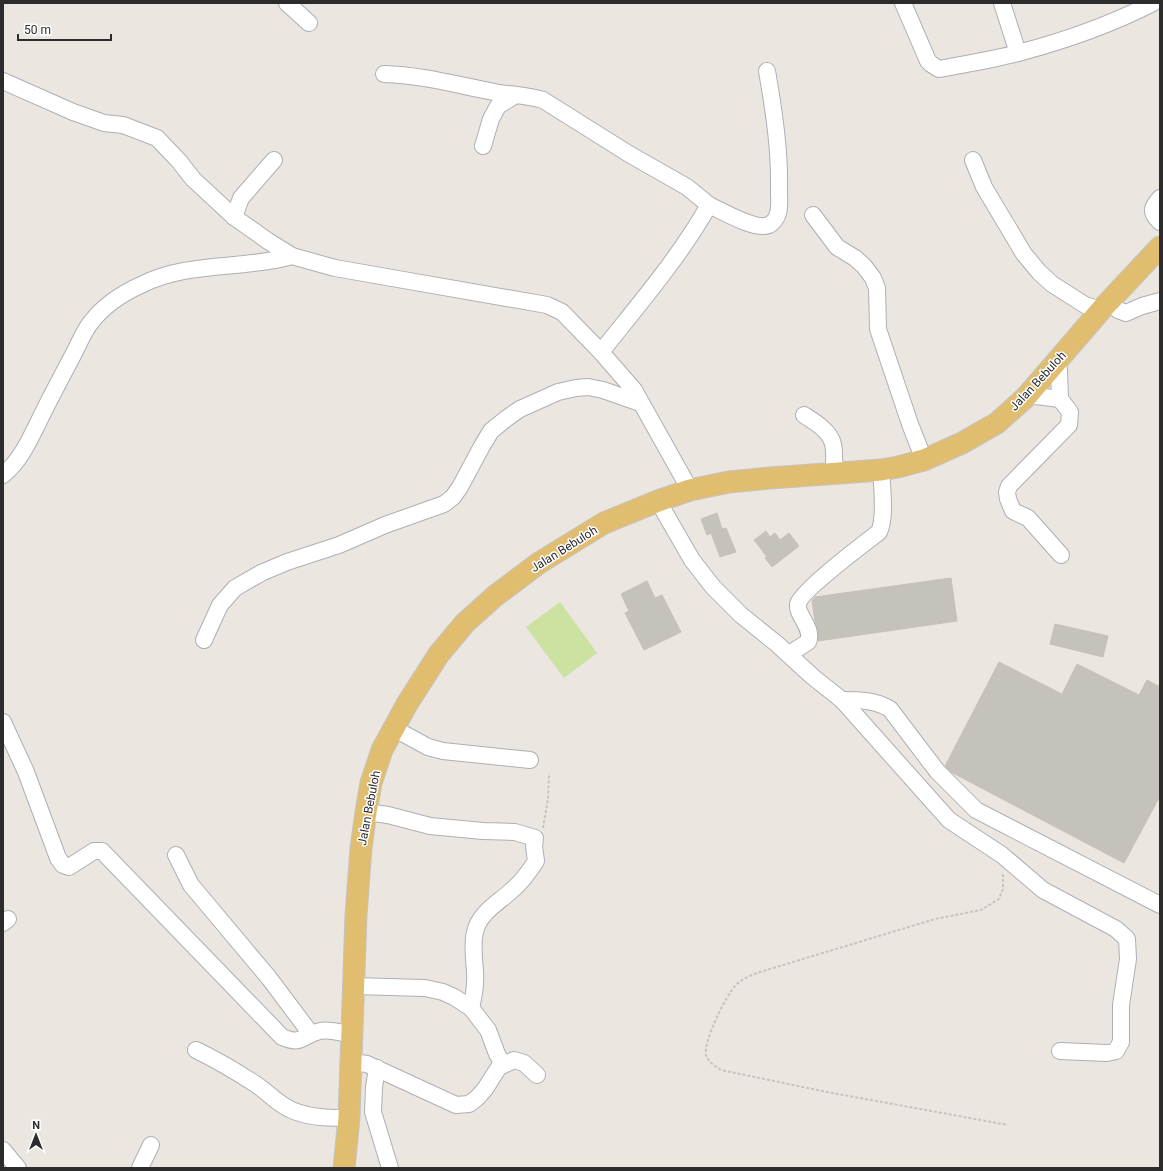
<svg xmlns="http://www.w3.org/2000/svg" width="1163" height="1171" viewBox="0 0 1163 1171" font-family="Roboto,sans-serif">
  <style>
    .pitch { fill: #cbe2a0 }
    .building { fill: #c5c1bb; stroke: #c7c1b9 }
    .lines { fill: none; stroke-linecap: round; stroke-linejoin: round }
    .minor-casing { stroke: #acafb6; stroke-width: 18 }
    .major-casing { stroke: #c4c4c4; stroke-width: 23 }
    .path { stroke: #c4c4c4; stroke-width: 2; stroke-dasharray: 3 2; stroke-linecap: butt }
    .minor { stroke: #fff; stroke-width: 16 }
    .major { stroke: #e1be6f; stroke-width: 21 }
    .labels { text-anchor: middle; stroke-width: 3; stroke-linejoin: round; paint-order: stroke }
    .street-label { font-size: 12px; fill: #2c2c2c; stroke: #fff }
  </style>
  <rect width="100%" height="100%" fill="#ece6e0"/>
  <!-- pitch -->
  <polygon class="pitch" points="560,602 597,653 564,678 526,627"/>
  <!-- building -->
  <g class="building">
    <polygon points="717,513 722,529 726,528 736,552 720,557 711,533 707,535 701,519"/>
    <polygon points="766,531 770,537 775,533 780,540 789,533 799,546 772,567 765,558 767,557 754,540"/>
    <polygon points="951,578 957,621 818,641 818,631 815,621 812,601 815,597"/>
    <polygon points="647,581 655,598 662,595 681,632 644,650 625,613 629,611 621,594"/>
    <polygon points="1055,624 1108,636 1103,657 1050,644"/>
    <polygon points="999,662 1062,694 1077,664 1139,695 1147,680 1160,687 1160,796 1124,863 951,772 945,766"/>
  </g>
  <g class="lines">
    <!-- minor casing -->
    <g class="minor-casing">
      <g id="minor">
        <polyline points="287,3 309,23"/>
        <path d="M 903,3 L 928,61 L 931,64 L 939,69 C 965,64 992,60 1018,53 C 1064,41 1110,25 1153,3"/>
        <polyline points="1002,3 1018,53"/>
        <path d="M 384,74 C 421,75 457,85 494,92 C 510,95 527,95 543,100 L 629,154 L 687,187 L 709,205 C 679,258 639,304 601,352"/>
        <polyline points="3,81 73,112 104,123 123,125 157,138 179,161 193,179 234,217 268,241 292,256 335,268 547,305 562,312 601,352 634,390 690,490"/>
        <polyline points="483,146 491,119 498,106 514,96"/>
        <polyline points="973,160 984,187 1024,254 1039,272 1052,284 1085,305 1101,310"/>
        <path d="M 1160,198 C 1151,208 1150,213 1160,222"/>
        <path d="M 709,205 C 722,211 756,231 769,225 C 773,223 777,218 778,213 C 780,207 779,198 779,192 C 780,151 774,111 767,71"/>
        <polyline points="813,215 837,247 855,258 864,266 873,278 877,288 878,329 910,424 924,460"/>
        <polyline points="234,217 241,198 274,160"/>
        <polyline points="1111,301 1118,310 1126,313 1142,306 1160,301"/>
        <polyline points="1056,362 1059,370 1060,399 1070,412 1069,425 1009,486 1007,492 1008,499 1013,511 1028,518 1061,555"/>
        <polyline points="1026,397 1036,396 1060,399"/>
        <path d="M 804,415 C 815,422 830,431 833,444 C 835,453 834,464 834,473"/>
        <path d="M 3,475 C 20,461 28,443 38,423 C 49,400 61,378 73,355 C 79,344 84,330 92,321 C 104,306 123,293 141,285 C 188,261 243,270 292,256"/>
        <polyline points="658,501 692,560 713,587 741,615 777,644 813,677 842,700 949,820 1002,855 1043,890 1116,929 1127,939 1128,959 1121,1005 1121,1042 1116,1051 1107,1053 1060,1051"/>
        <polyline points="204,640 220,605 235,588 261,573 287,562 339,545 385,525 444,504 453,497 460,487 482,446 491,431 507,418 520,409 558,392 576,388 588,387 603,390 640,403"/>
        <path d="M 789,654 L 808,642 C 814,628 796,615 798,604 C 801,591 866,542 879,532 C 886,518 882,486 881,470"/>
        <path d="M 842,700 C 859,700 875,700 890,709 L 937,771 L 976,810 L 1160,905"/>
        <path d="M 3,722 L 26,772 L 58,858 L 63,865 L 69,867 L 94,851 L 102,851 L 282,1037 C 303,1046 301,1035 320,1031 C 330,1029 342,1033 352,1035"/>
        <polyline points="393,728 428,747 443,751 530,760"/>
        <path d="M 366,812 L 388,815 L 430,826 L 483,831 L 515,832 L 535,838 L 534,846 L 536,861 C 529,872 521,883 511,891 C 498,903 479,913 475,932 C 472,944 474,959 475,971 C 476,984 474,996 471,1008"/>
        <polyline points="176,855 191,885 269,978 311,1034"/>
        <polyline points="3,923 8,919"/>
        <polyline points="354,986 425,988 443,992 454,997 471,1008 488,1030 497,1054 503,1064"/>
        <path d="M 196,1050 C 217,1060 237,1072 257,1085 C 271,1095 283,1109 300,1113 C 316,1118 332,1118 349,1118"/>
        <polyline points="351,1062 367,1064 456,1105 469,1104 477,1098 485,1089 499,1067 514,1060 524,1063 537,1075"/>
        <polyline points="377,1068 374,1087 373,1112 390,1168"/>
        <polyline points="3,1150 18,1168"/>
        <polyline points="140,1168 151,1145"/>
      </g>
    </g>
    <!-- major casing -->
    <g class="major-casing">
      <polyline id="major" points="344,1168 349,1118 356,915 361,848 366,812 371,783 382,750 407,704 439,654 465,623 495,596 539,563 604,523 658,501 690,490 729,482 770,478 881,470 898,467 924,460 962,443 997,423 1026,397 1101,310 1160,247"/>
    </g>
    <!-- path -->
    <g class="path">
      <polyline points="543,828 548,799 549,773"/>
      <path d="M 1003,874 L 1003,889 L 999,899 L 981,910 L 935,919 L 760,972 C 751,975 742,979 736,985 C 726,995 703,1042 706,1055 C 708,1062 715,1066 721,1070 L 827,1092 L 1008,1125"/>
    </g>
    <!-- minor -->
    <use href="#minor" class="minor"/>
    <!-- major -->
    <use href="#major" class="major"/>
  </g>
  <g class="labels">
    <!-- street labels -->
    <g class="street-label">
      <text transform="translate(1038 381) rotate(-47)" y="4">Jalan Bebuloh</text>
      <text transform="translate(564 549) rotate(-32)" y="4">Jalan Bebuloh</text>
      <text transform="translate(369 808) rotate(-79)" y="4">Jalan Bebuloh</text>
    </g>
  </g>
  <!-- border -->
  <rect width="1163" height="1171" fill="none" stroke="#2c2c2c" stroke-width="8"/>
  <!-- north arrow -->
  <g transform="translate(36 1135)" stroke="#ffffff" stroke-width="3" paint-order="stroke">
  <path d="M0-3L7 15L0 10L-7 15Z" fill="#2c2c2c"/>
  <text y="-6" font-size="11" font-weight="bold" text-anchor="middle" fill="#2c2c2c">N</text>
  </g>
  <!-- scale -->
  <path d="M18 34v6h93v-6" fill="none" stroke="#2c2c2c" stroke-width="2"/>
  <text x="24" y="34" font-size="12" fill="#2c2c2c" stroke="#ffffff" stroke-width="3" paint-order="stroke">50 m</text>
</svg>
